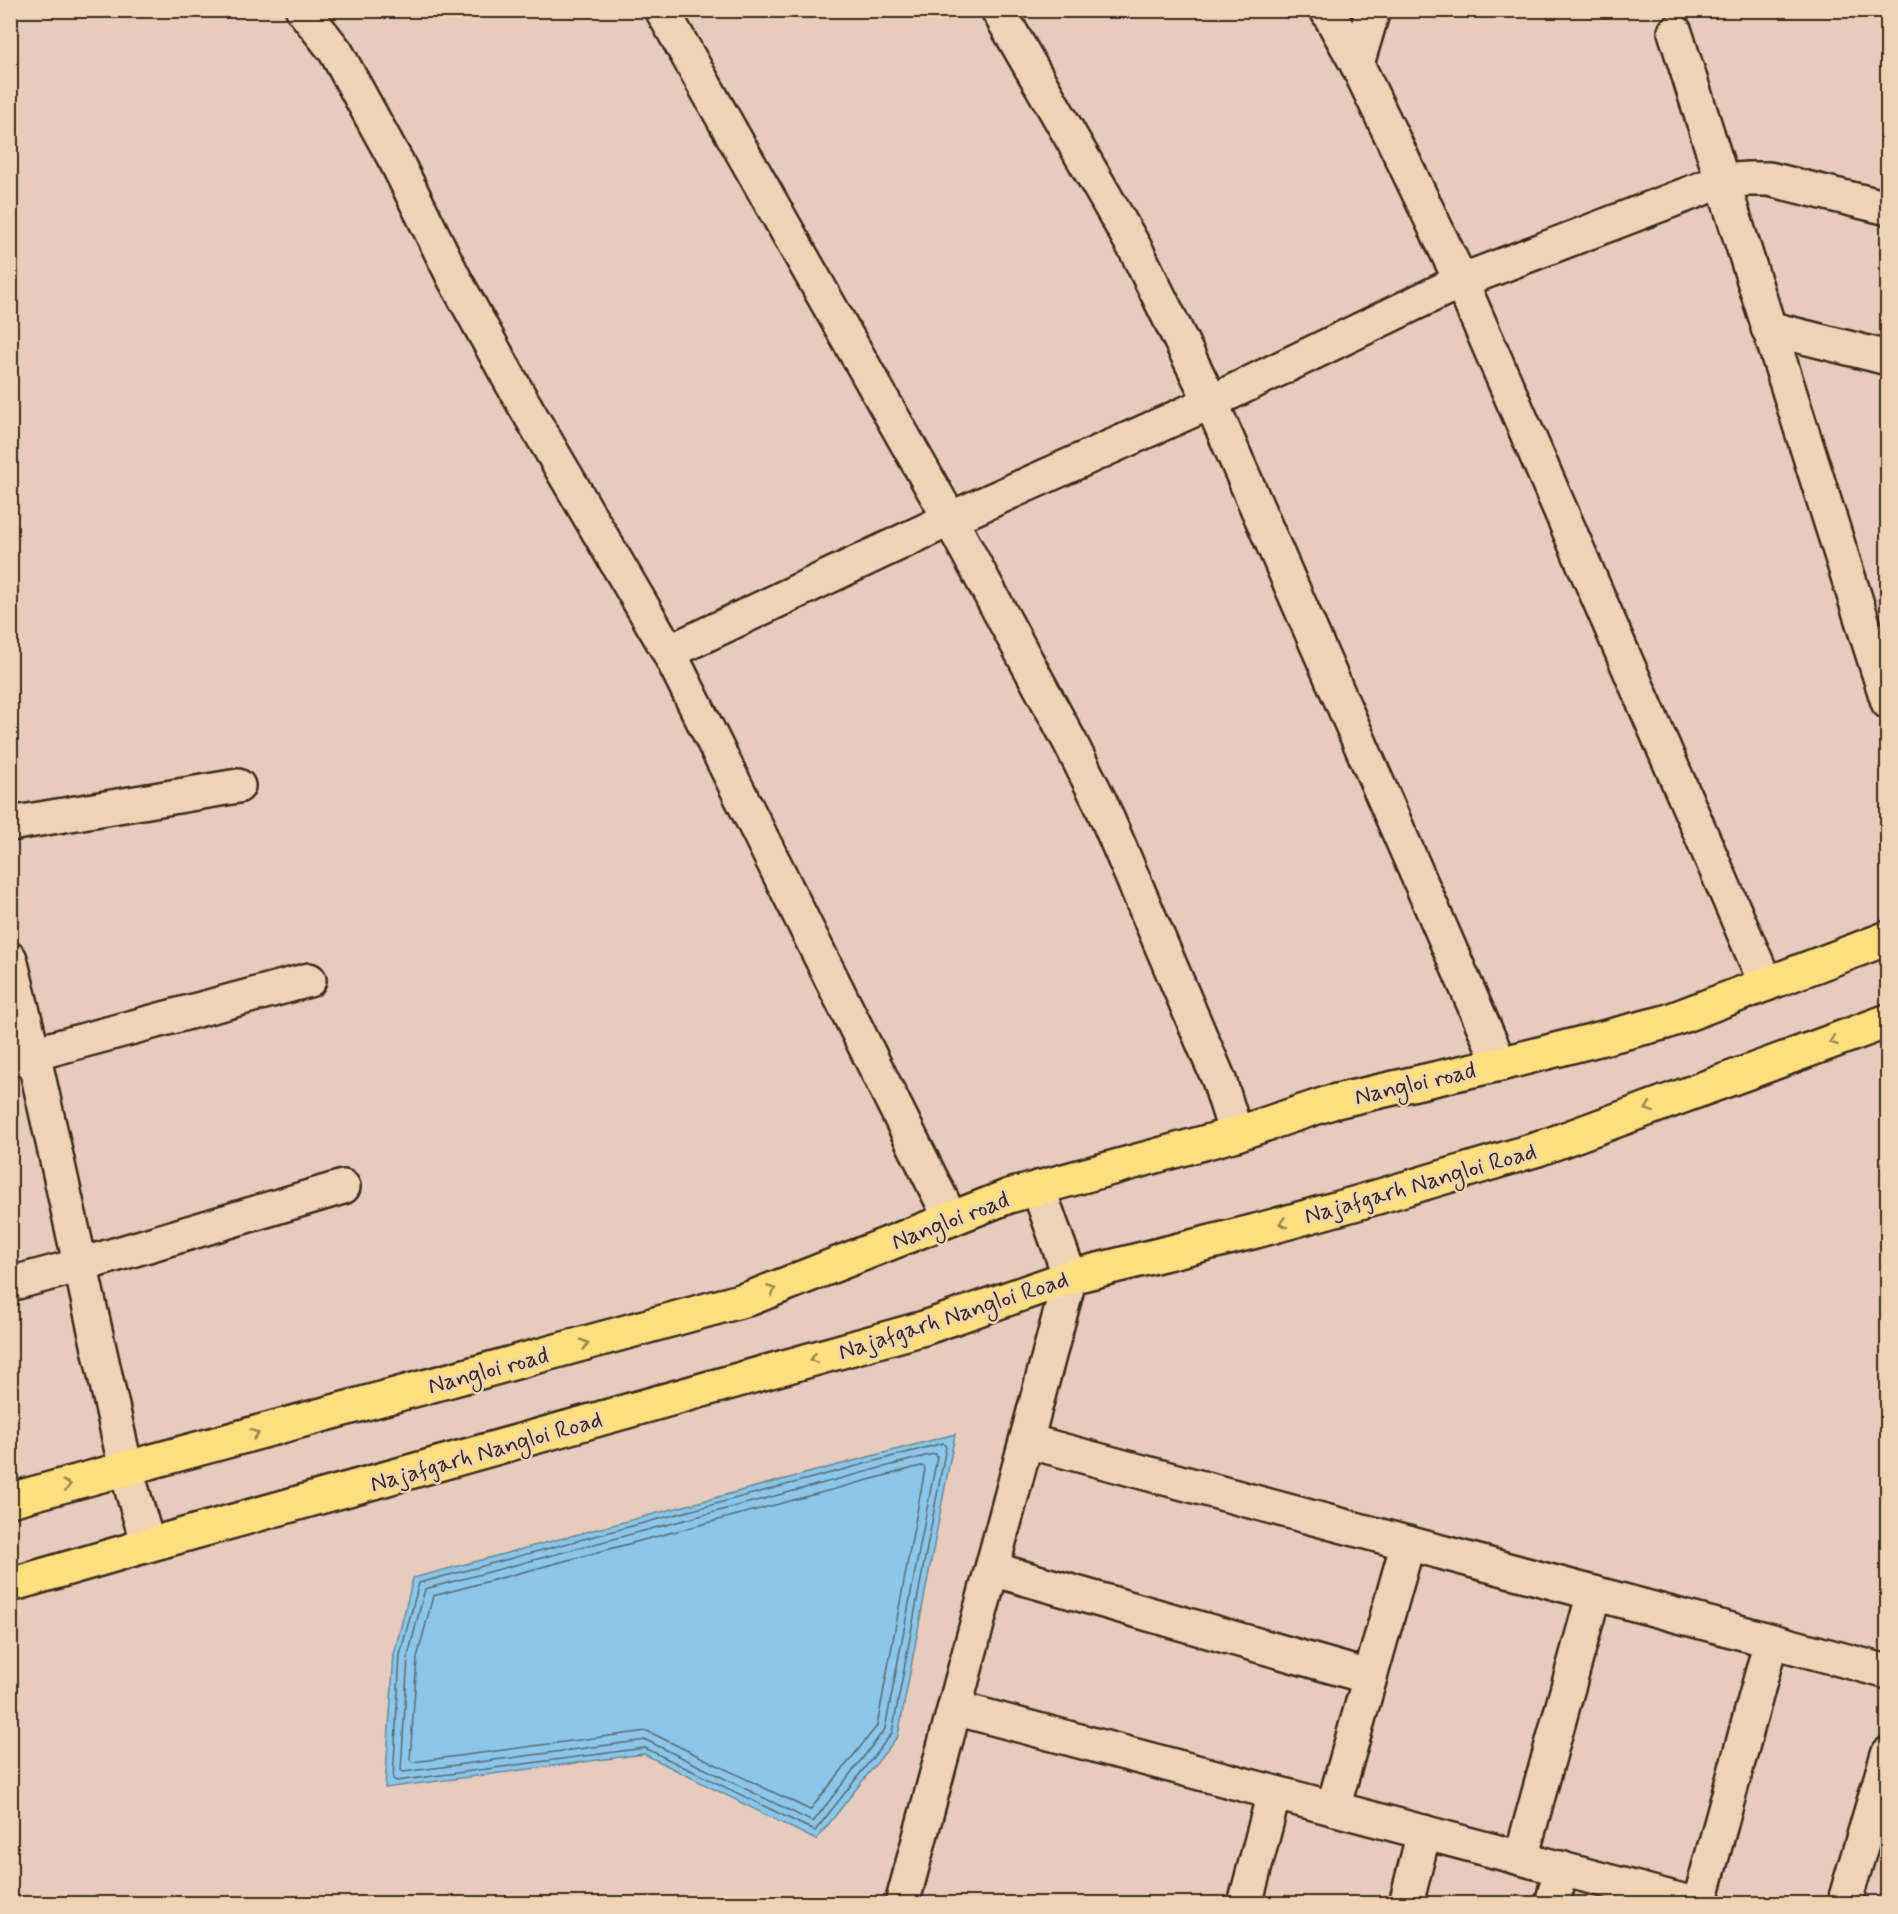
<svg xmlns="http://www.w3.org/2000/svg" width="1898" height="1914" viewBox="0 0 1898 1914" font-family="Mynerve,sans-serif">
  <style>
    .water { fill: #8ac7ea; stroke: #6a8898; stroke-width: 1.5 }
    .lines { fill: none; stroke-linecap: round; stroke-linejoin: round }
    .shore { stroke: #5b6970; stroke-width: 1.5 }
    .street-casing { stroke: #3b2a1e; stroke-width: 38 }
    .primary-casing { stroke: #3b2a1e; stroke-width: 38 }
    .street { stroke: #eed4b5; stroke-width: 33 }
    .primary { stroke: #fedf80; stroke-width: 33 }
    .oneway { stroke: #9c844f }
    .labels { text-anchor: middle; stroke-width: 5; stroke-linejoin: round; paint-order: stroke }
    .street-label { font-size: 24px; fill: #3b2a1e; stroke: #eed4b5 }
  </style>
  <rect width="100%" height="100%" fill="#e5ccbc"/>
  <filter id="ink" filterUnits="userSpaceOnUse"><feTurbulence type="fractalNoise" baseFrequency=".0167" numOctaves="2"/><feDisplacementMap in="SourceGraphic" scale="12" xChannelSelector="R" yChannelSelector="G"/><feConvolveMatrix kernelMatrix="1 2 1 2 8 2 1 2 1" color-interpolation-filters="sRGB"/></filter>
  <g filter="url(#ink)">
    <!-- water -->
    <polygon class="water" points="955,1434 898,1736 816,1840 644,1754 385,1788 394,1654 413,1578"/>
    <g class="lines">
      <!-- shore -->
      <g class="shore">
        <polygon points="943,1443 946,1447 892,1733 815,1831 645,1748 396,1781 393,1779 400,1655 419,1583"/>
        <polygon points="933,1454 936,1454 937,1457 885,1729 813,1822 646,1740 404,1772 401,1771 408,1656 425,1589"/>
        <polygon points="921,1466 924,1467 925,1469 877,1726 810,1810 647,1731 413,1762 410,1760 417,1658 433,1596"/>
      </g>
      <!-- street casing -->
      <g class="street-casing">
        <g id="street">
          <polyline points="303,10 336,52 397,163 455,280 518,394 669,652 951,1219"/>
          <polyline points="662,10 950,519 1070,742 1101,804 1219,1080 1236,1134"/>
          <polyline points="998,10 1137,252 1211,402 1500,1064"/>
          <polyline points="1327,10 1357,64 1461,281 1766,984"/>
          <polyline points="1675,32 1888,702"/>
          <polyline points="1357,64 1373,10"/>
          <polyline points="1768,328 1888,358"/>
          <polyline points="669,652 950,519 1211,402 1461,281 1722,181 1748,179 1769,179 1888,208"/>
          <polyline points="10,824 238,786"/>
          <polyline points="10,959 33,1053 126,1469 148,1545"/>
          <polyline points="10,1060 309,980"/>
          <polyline points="10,1284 81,1265 343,1187"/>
          <polyline points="1027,1441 1888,1672"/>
          <polyline points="992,1569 1369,1677"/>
          <polyline points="955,1708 1694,1904"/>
          <polyline points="1333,1808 1408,1543"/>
          <polyline points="1521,1858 1594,1593"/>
          <polyline points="902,1904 1070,1277 1038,1188"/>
          <polyline points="1245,1904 1274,1793"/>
          <polyline points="1406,1904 1424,1832"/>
          <polyline points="1552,1904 1561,1868"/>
          <polyline points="1699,1904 1771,1641"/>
          <polyline points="1844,1904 1888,1754"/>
        </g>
      </g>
      <!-- primary casing -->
      <g class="primary-casing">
        <g id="primary">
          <polyline points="10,1500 751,1298 1009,1196 1236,1134 1332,1102 1500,1064 1666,1022 1888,938"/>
          <polyline points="10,1585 148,1545 924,1328 1070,1277 1256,1231 1357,1203 1538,1149 1888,1021"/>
        </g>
      </g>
      <!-- street -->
      <use href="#street" class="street"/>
      <!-- primary -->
      <use href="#primary" class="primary"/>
    </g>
    <!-- one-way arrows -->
    <defs><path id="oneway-chevron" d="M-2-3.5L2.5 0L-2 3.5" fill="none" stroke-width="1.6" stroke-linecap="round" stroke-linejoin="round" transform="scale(1.5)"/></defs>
    <g class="oneway">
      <use href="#oneway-chevron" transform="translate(1833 1041) rotate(160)"/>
      <use href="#oneway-chevron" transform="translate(1649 1108) rotate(160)"/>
      <use href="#oneway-chevron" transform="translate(1283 1223) rotate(165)"/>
      <use href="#oneway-chevron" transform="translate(772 1290) rotate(-22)"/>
      <use href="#oneway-chevron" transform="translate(585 1344) rotate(-15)"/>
      <use href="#oneway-chevron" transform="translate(814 1359) rotate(164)"/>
      <use href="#oneway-chevron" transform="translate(255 1434) rotate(-15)"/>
      <use href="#oneway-chevron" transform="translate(67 1485) rotate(-15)"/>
    </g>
  </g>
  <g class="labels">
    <!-- street labels -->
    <g class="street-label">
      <text transform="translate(1415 1083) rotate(-13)" y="8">Nangloi road</text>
      <text transform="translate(1420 1183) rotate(-16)" y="8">Najafgarh Nangloi Road</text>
      <text transform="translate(950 1220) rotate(-21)" y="8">Nangloi road</text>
      <text transform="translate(953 1315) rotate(-18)" y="8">Najafgarh Nangloi Road</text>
      <text transform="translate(488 1370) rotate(-15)" y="8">Nangloi road</text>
      <text transform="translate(486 1451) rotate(-16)" y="8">Najafgarh Nangloi Road</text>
    </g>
  </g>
  <!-- margin -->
  <rect width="1898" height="1914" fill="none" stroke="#eed4b5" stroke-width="36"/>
  <rect x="18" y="18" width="1862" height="1878" fill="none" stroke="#3b2a1e" stroke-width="2" filter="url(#ink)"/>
</svg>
